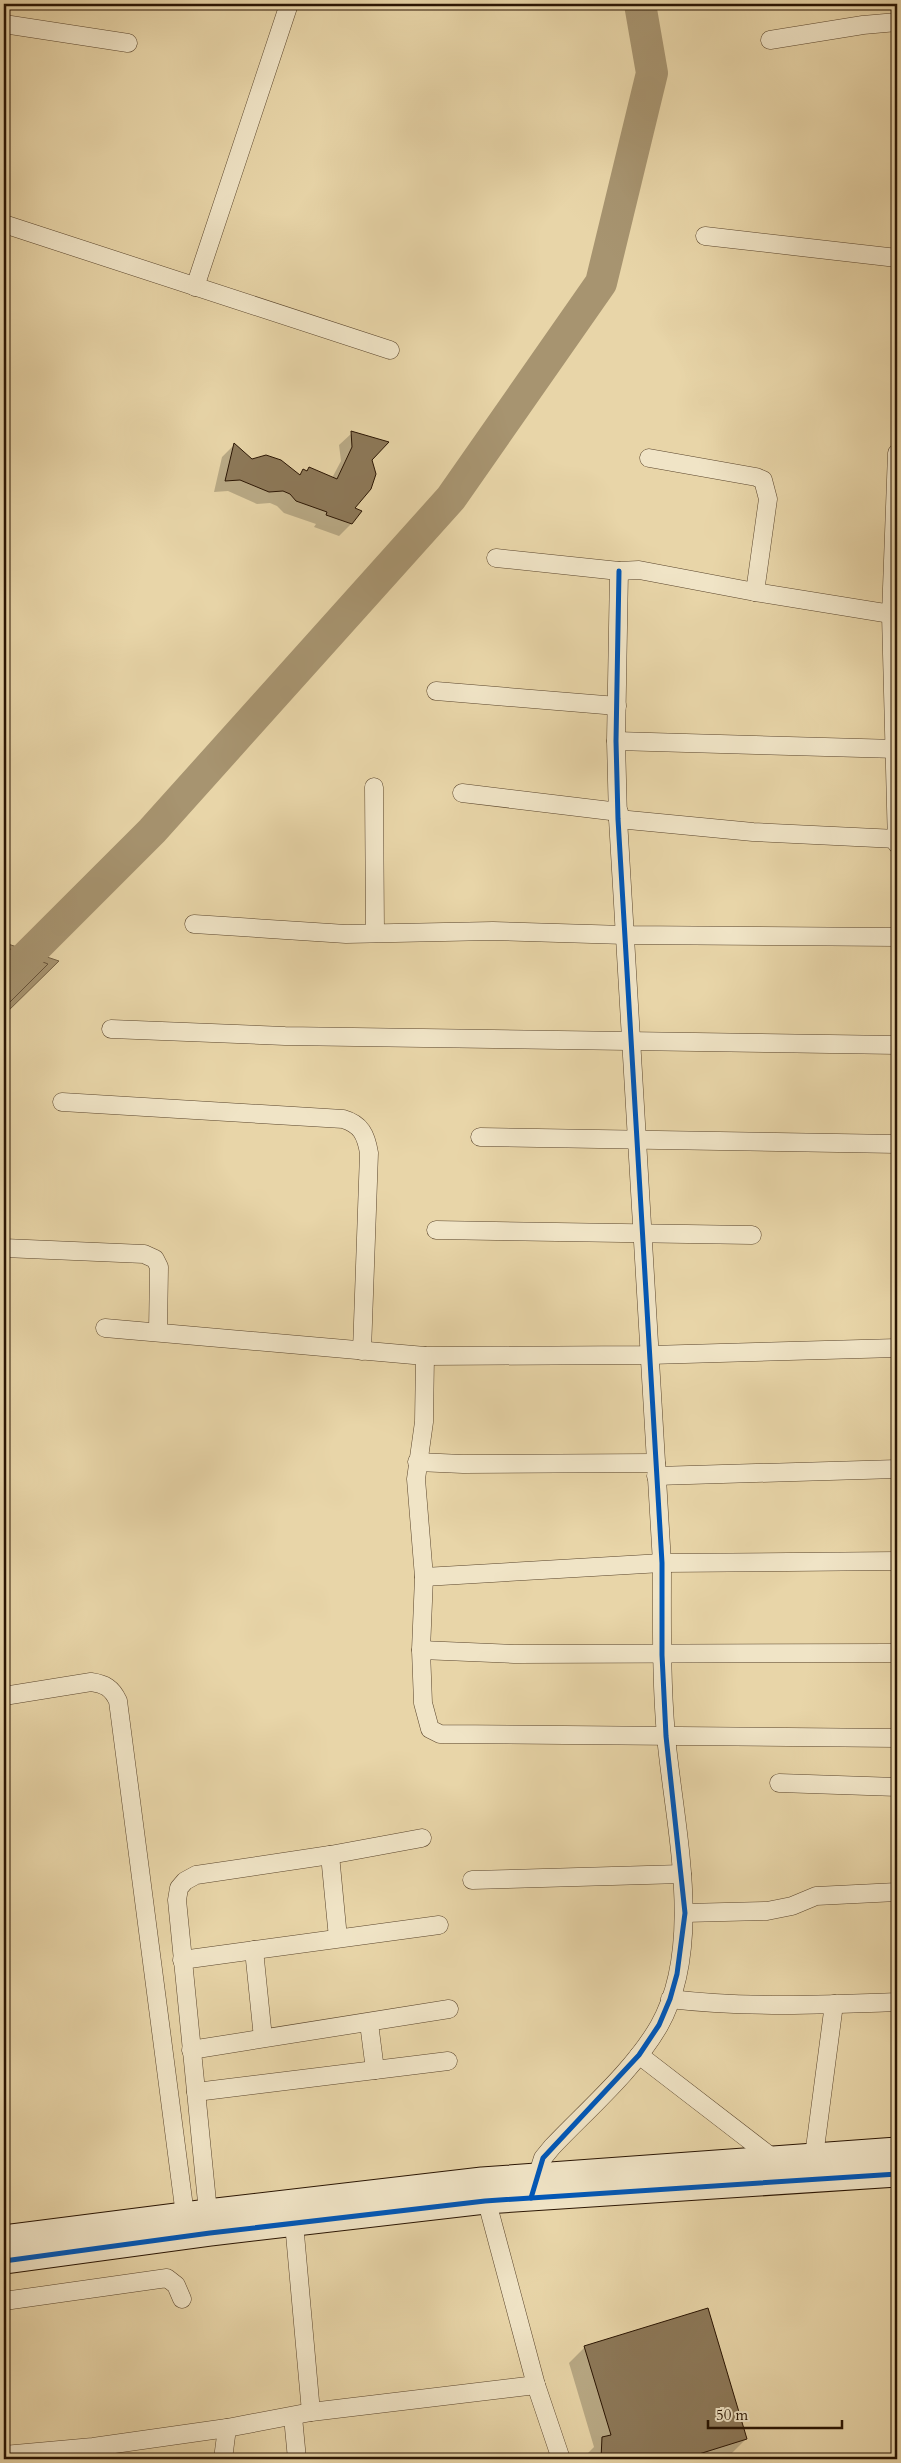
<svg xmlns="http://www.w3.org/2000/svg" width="901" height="2463" viewBox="0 0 901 2463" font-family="Cardo,serif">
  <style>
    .water { fill: #a79470; stroke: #756144 }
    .shadow { fill: #0003 }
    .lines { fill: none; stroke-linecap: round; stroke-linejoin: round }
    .shore { stroke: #68543a; stroke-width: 1 }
    .river { stroke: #a79470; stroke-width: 32 }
    .building { fill: #8d7959; stroke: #2a1503 }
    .street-casing { stroke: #5a452c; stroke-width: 19 }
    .secondary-casing { stroke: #2a1503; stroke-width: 27 }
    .street { stroke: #f0e4c6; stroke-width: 18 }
    .secondary { stroke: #f0e4c6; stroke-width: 25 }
    .cycleway-casing { stroke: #f0e4c6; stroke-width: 8 }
    .cycleway { stroke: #0057b8; stroke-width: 5 }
  </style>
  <rect width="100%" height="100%" fill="#e8d5a8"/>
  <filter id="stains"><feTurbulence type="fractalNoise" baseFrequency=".004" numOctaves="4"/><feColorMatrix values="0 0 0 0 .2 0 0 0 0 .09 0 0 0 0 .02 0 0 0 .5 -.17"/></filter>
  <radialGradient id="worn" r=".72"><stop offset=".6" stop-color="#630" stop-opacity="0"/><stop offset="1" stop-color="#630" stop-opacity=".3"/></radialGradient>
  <!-- water -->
  <polygon class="water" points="8,944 59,961 4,1015 4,947"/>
  <!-- shadow -->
  <g class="shadow">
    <polygon points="352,433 371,459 353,509 351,524 339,536 314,527 316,524 284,513 277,506 270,503 257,504 228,491 214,492 222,457 234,445 252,461 298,476 309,469 332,478 341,461 339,445"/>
    <polygon points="585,2347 746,2439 730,2455 717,2459 586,2459 586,2455 594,2447 569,2363"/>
  </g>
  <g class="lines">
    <!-- shore -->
    <g class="shore">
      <polyline points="4,950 10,949 48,964 4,1008"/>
      <polyline points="4,956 10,956 36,967 4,999"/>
    </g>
    <!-- river -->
    <polyline class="river" points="4,979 152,831 451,498 601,283 652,73 640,4"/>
  </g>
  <!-- building -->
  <g class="building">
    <polygon points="351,431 389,442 372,460 376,474 371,489 355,508 362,511 352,524 326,515 327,512 296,501 290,494 283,491 269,492 240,480 225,481 234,443 252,459 266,455 281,460 300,475 303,469 307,471 309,467 337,479 352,447"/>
    <polygon points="708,2308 747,2439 683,2459 601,2459 602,2437 611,2435 584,2346"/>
  </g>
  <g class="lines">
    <!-- street casing -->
    <g class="street-casing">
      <g id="street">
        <polyline points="4,24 128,43"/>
        <polyline points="770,40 863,25 897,22"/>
        <polyline points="4,224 390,350"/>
        <polyline points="705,236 897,258"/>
        <polyline points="195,287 289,4"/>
        <polyline points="897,453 891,615 897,844"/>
        <polyline points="649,458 756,477 763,480 768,499 755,592"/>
        <polyline points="496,558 619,571 639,570 755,592 897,615"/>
        <polyline points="436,691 617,706"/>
        <polyline points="616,741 897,749"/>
        <polyline points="374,787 375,933"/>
        <polyline points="462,793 619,812"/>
        <polyline points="618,819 753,832 897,839"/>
        <polyline points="194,924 346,934 493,931 625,935 897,937"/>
        <polyline points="111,1029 285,1036 897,1045"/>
        <path d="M 62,1102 L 343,1119 C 361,1124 366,1135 369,1153 L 362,1351"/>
        <polyline points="480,1137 897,1144"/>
        <polyline points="436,1230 752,1235"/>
        <polyline points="4,1248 144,1254 155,1259 159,1267 158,1332"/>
        <polyline points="105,1328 425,1356 650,1355 897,1348"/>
        <polyline points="425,1356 424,1422 416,1479 424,1577 421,1650 423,1703 430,1729 440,1734 897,1738"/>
        <polyline points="417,1462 463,1464 656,1463"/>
        <polyline points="656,1476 897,1469"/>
        <polyline points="424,1577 662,1563 897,1561"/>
        <polyline points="421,1650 514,1654 897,1653"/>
        <path d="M 4,1696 L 91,1682 C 105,1684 112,1688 118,1701 L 185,2215"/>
        <polyline points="779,1783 897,1787"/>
        <polyline points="330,1855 338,1938"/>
        <polyline points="472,1880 682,1874"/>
        <polyline points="685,1913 767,1911 792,1906 816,1896 897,1892"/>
        <polyline points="254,1950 263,2038"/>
        <polyline points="182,1960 439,1925"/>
        <path d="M 670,1999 C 745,2008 822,2005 897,2002"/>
        <polyline points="369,2023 375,2070"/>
        <polyline points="191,2050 449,2009"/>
        <polyline points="639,2055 774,2159"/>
        <polyline points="196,2092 448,2061"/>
        <polyline points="814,2156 834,2004"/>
        <path d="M 534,2186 L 543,2158 L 552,2147 C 587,2110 633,2071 659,2026 C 705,1945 674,1824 666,1736 C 661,1679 662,1621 662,1563 L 618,819 L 616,741 L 619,571"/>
        <polyline points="484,2191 536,2385 561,2459"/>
        <polyline points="209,2222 177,1900 179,1888 185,1881 196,1875 330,1855 422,1838"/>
        <polyline points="294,2223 311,2412"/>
        <polyline points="4,2301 167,2278 176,2285 182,2299"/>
        <polyline points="293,2417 297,2459"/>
        <polyline points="4,2455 93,2447 227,2428 311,2412 536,2385"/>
        <polyline points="223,2459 227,2428"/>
      </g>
    </g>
    <!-- secondary casing -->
    <g class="secondary-casing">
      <g id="secondary">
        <polyline points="4,2238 208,2212 482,2180 897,2150"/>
        <polyline points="4,2261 210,2233 485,2201 897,2174"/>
      </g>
    </g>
    <!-- street -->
    <use href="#street" class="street"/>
    <!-- secondary -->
    <use href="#secondary" class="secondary"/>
    <!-- cycleway casing -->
    <g class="cycleway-casing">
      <g id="cycleway">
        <polyline points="531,2198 543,2158 639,2055 659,2025 670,1999 677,1974 685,1913 666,1736 662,1655 662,1563 618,819 616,741 619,571"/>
        <polyline points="4,2261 210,2233 485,2201 897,2174"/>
      </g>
    </g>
    <!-- cycleway -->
    <use href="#cycleway" class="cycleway"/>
  </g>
  <!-- margin -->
  <rect width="901" height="2463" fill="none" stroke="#e8d5a8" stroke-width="20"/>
  <rect x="5" y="5" width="891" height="2453" fill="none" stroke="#2a1503" stroke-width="2.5"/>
  <rect x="10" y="10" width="881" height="2443" fill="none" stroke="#2a1503"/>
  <!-- scale -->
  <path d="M708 2420v8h134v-8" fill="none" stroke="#2a1503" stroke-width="2.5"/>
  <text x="716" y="2420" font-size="15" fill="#2a1503" stroke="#f0e4c6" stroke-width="4" paint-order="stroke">50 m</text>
  <rect width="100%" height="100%" filter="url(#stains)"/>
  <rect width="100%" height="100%" fill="url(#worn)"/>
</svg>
